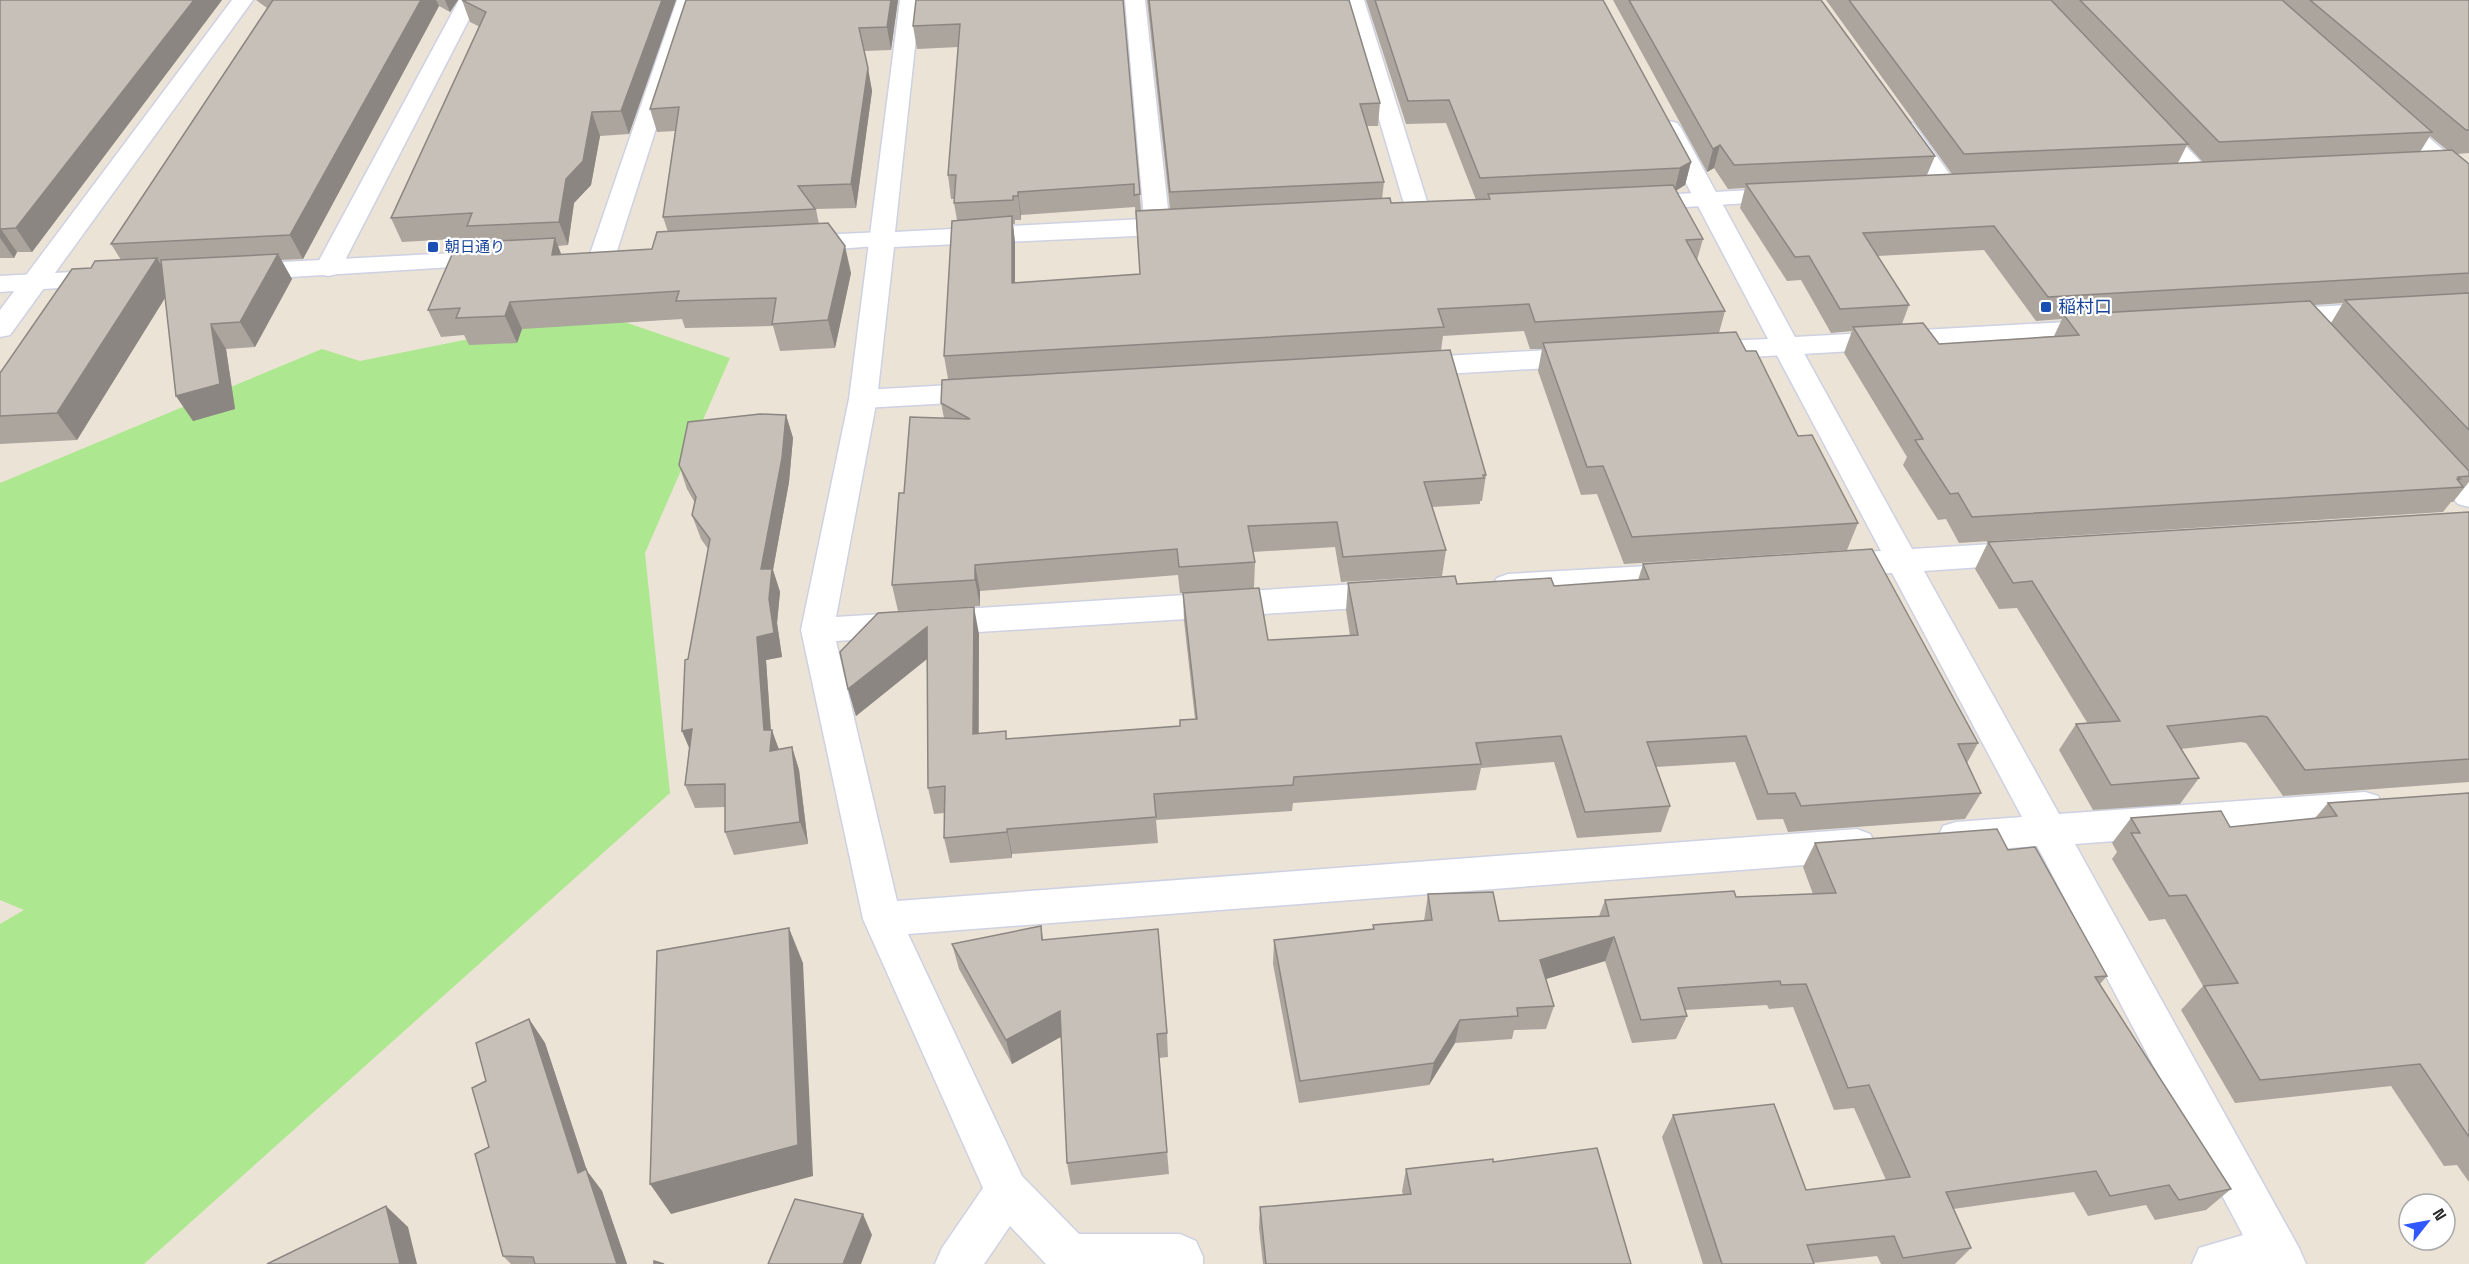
<svg xmlns="http://www.w3.org/2000/svg" width="2469" height="1264" viewBox="0 0 2469 1264" font-family="'Space Grotesk','Noto Sans JP',sans-serif">
  <style>
    .green { fill: #ade78f }
    .lines { fill: none; stroke-linecap: round; stroke-linejoin: round }
    .street-casing { stroke: #cdd1e2; stroke-width: 3 }
    .secondary-casing { stroke: #cdd1e2; stroke-width: 3 }
    .street { fill: #fff; fill-rule: evenodd }
    .secondary { fill: #fff; fill-rule: evenodd }
    .wall { fill: #aba59e; fill-rule: evenodd }
    .shaded-wall { fill: #8b8681 }
    .building { fill: #c7c0b8; stroke: #8b8681; stroke-width: 1.5 }
    .transit-dot { fill: #1a4fb4; stroke: #fff; stroke-width: 2 }
    .labels { text-anchor: middle; stroke-width: 4.5; stroke-linejoin: round; paint-order: stroke }
    .far-transit-label { font-size: 15px; fill: #164399; stroke: #fff; text-anchor: start }
    .transit-label { font-size: 18px; fill: #164399; stroke: #fff; text-anchor: start }
  </style>
  <rect width="100%" height="100%" fill="#ece3d7"/>
  <!-- green -->
  <polygon class="green" points="598,313 730,358 645,553 670,793 144,1264 0,1264 0,924 24,910 0,900 0,483 322,349 360,361"/>
  <g class="lines">
    <!-- street casing -->
    <g class="street-casing">
      <g id="street">
        <polygon points="232,0 253,0 10,335 0,337 0,310"/>
        <polygon points="459,0 479,0 341,268 337,274 328,276 319,274 315,268"/>
        <polygon points="677,0 697,0 616,254 612,259 603,262 594,259 590,254"/>
        <polygon points="900,0 920,0 895,232 1144,219 1125,0 1145,0 1169,218 1192,220 1196,225 1192,230 1157,235 894,247 877,399 836,617 1390,582 1401,586 1406,594 1401,602 1390,606 836,641 897,901 1857,829 1870,834 1876,845 1870,856 1857,861 908,934 1022,1176 1079,1234 1180,1234 1196,1241 1203,1257 1203,1264 1046,1264 1010,1226 984,1264 935,1264 942,1248 983,1188 863,919 801,630 849,399"/>
        <polygon points="1344,0 1364,0 1431,214 1428,219 1419,221 1410,219 1407,214"/>
        <polygon points="2389,108 2397,110 2469,172 2469,192 2460,190 2381,120 2377,115 2381,110"/>
        <polygon points="2151,117 2159,119 2209,170 2212,175 2209,180 2200,182 2191,180 2143,129 2139,124 2143,119"/>
        <polygon points="1905,121 1913,123 1956,183 1959,188 1956,193 1947,195 1938,193 1893,128 1897,123"/>
        <polygon points="1788,188 1797,190 1800,195 1797,200 1639,210 1630,208 1627,203 1630,198 1639,196"/>
        <polygon points="1786,337 1796,340 1800,346 1912,549 2025,542 2036,545 2041,553 2036,561 2025,564 1924,571 2059,814 2365,792 2378,796 2383,807 2378,818 2365,822 2075,844 2299,1248 2306,1264 2192,1264 2199,1248 2243,1235 2037,846 1956,852 1943,848 1938,837 1943,826 1956,822 2022,817 1892,573 1834,576 1823,573 1818,565 1823,557 1834,554 1881,551 1772,346 1776,340"/>
        <polygon points="2432,447 2442,450 2469,478 2469,507 2458,504 2417,457 2422,450"/>
        <polygon points="1684,564 1695,567 1700,575 1695,583 1684,586 1508,598 1497,594 1492,586 1497,578 1508,574"/>
      </g>
    </g>
    <!-- secondary casing -->
    <g class="secondary-casing">
      <g id="secondary">
        <polygon points="1669,121 1677,123 1681,128 1795,337 2102,320 2112,322 2116,328 2112,334 2102,336 1701,360 1691,357 1687,351 1691,345 1701,342 1768,339 1657,128 1661,123"/>
        <polygon points="882,232 891,235 895,240 891,245 796,252 787,249 783,244 787,239 796,236"/>
        <polygon points="493,251 502,254 506,259 502,264 242,280 233,278 229,272 233,266 242,264"/>
        <polygon points="109,270 118,272 122,278 118,284 0,292 0,276"/>
        <polygon points="2469,298 2469,314 2279,325 2269,323 2266,317 2269,311 2279,309"/>
        <polygon points="1583,348 1593,351 1597,357 1593,363 1583,366 1410,376 1400,373 1396,367 1400,361 1410,358"/>
        <polygon points="987,383 997,386 1001,392 997,398 987,401 863,408 853,405 849,399 853,393 863,390"/>
      </g>
    </g>
    <!-- street -->
    <use href="#street" class="street"/>
    <!-- secondary -->
    <use href="#secondary" class="secondary"/>
  </g>
  <!-- wall -->
  <g class="wall">
    <polygon points="0,0 222,0 32,252 17,252 14,258 0,258"/>
    <polygon points="256,0 458,0 450,12 439,6 303,259 281,260 292,279 255,347 226,349 235,409 193,421 176,396 165,298 77,440 0,444 0,373 91,268 121,260 111,244 267,8"/>
    <polygon points="462,0 676,0 629,134 600,136 591,185 574,203 568,245 558,246 561,255 652,249 668,232 663,217 675,131 657,132 650,109 686,0 898,0 891,50 864,51 872,91 856,208 816,209 819,224 851,273 835,348 780,351 773,326 685,328 682,319 522,329 517,343 469,345 464,335 441,337 428,310 474,242 472,238 402,242 391,218 480,27 470,22"/>
    <path d="M 1123,0 L 1141,210 L 1170,209 L 1147,0 L 1349,0 L 1380,103 L 1378,126 L 1367,126 L 1384,182 L 1382,199 L 1391,203 L 1476,200 L 1446,123 L 1406,124 L 1366,0 L 1603,0 L 1691,162 L 1685,185 L 1676,190 L 1703,239 L 1697,260 L 1725,311 L 1719,333 L 1746,351 L 1798,436 L 1858,523 L 1847,550 L 1624,564 L 1597,494 L 1581,495 L 1538,371 L 1542,349 L 1530,349 L 1524,331 L 1443,336 L 1441,351 L 1486,475 L 1482,501 L 1480,501 L 1480,504 L 1432,507 L 1446,550 L 1442,576 L 1341,582 L 1335,547 L 1253,552 L 1255,562 L 1254,588 L 1180,593 L 1178,575 L 980,591 L 980,606 L 898,611 L 892,585 L 904,493 L 944,418 L 941,403 L 948,379 L 944,356 L 957,220 L 954,203 L 954,199 L 951,199 L 948,175 L 959,47 L 917,49 L 913,26 ZM 1135,207 L 1140,274 L 1015,283 L 1015,243 L 1013,224 L 1015,224 L 1015,220 L 1021,220 L 1021,215 Z"/>
    <path d="M 1613,0 L 1821,0 L 1935,156 L 1927,175 L 1952,174 L 1826,0 L 2469,0 L 2469,153 L 2457,154 L 2469,164 L 2469,482 L 2453,502 L 2451,502 L 2443,512 L 1959,543 L 1946,519 L 1938,520 L 1903,465 L 1907,457 L 1844,353 L 1852,331 L 1831,333 L 1801,280 L 1787,281 L 1740,208 L 1745,188 L 1728,189 L 1714,168 L 1707,172 ZM 2430,136 L 2436,141 L 2447,150 L 2420,152 ZM 2187,145 L 2203,162 L 2178,163 ZM 1984,250 L 2036,321 L 2062,319 L 2054,336 L 1939,344 L 1902,324 L 1909,305 L 1878,256 ZM 2343,303 L 2331,323 L 2314,305 Z"/>
    <polygon points="786,415 793,438 789,482 773,570 780,592 777,623 782,657 766,660 771,730 779,749 792,747 799,770 808,844 734,855 725,832 725,807 695,808 685,785 689,748 682,731 688,659 708,549 701,539 692,515 695,503 687,489 679,465"/>
    <polygon points="2469,512 2469,782 2283,796 2246,743 2241,742 2181,749 2199,778 2180,804 2093,810 2059,750 2076,724 2088,724 2017,608 1999,609 1975,569 1988,542"/>
    <polygon points="1643,564 1978,743 1967,763 1981,793 1965,819 1788,832 1783,819 1757,820 1735,762 1656,767 1670,806 1661,832 1577,838 1554,762 1481,768 1476,790 1293,803 1292,811 1156,820 1158,843 1012,854 1012,858 950,863 944,838 944,813 934,814 928,788 927,659 856,716 848,689 979,634 979,733 1008,739 1180,726 1195,719 1184,621 1183,593 1268,640 1350,636 1346,610 1348,583 1554,586 1638,580"/>
    <polygon points="2469,793 2469,1182 2457,1165 2444,1166 2391,1086 2235,1103 2181,1010 2203,986 2165,919 2149,921 2112,859 2117,852 2112,843 2131,818 2230,827 2315,818 2328,803"/>
    <polygon points="1815,843 2008,850 2107,976 2100,984 2231,1189 2206,1210 2155,1220 2146,1205 2088,1216 2074,1192 1953,1209 1971,1248 1955,1264 1881,1264 1877,1256 1813,1263 1814,1264 1703,1264 1662,1137 1673,1115 1806,1190 1886,1180 1854,1108 1834,1110 1793,1007 1769,1009 1767,1005 1685,1010 1687,1016 1676,1039 1632,1043 1605,961 1546,979 1554,1006 1546,1029 1514,1030 1512,1039 1455,1043 1429,1085 1299,1103 1273,964 1274,940 1373,929 1373,925 1424,921 1428,894 1499,921 1599,916 1605,900 1736,897 1813,894 1803,867"/>
    <polygon points="1041,926 1043,939 1167,1033 1168,1057 1159,1058 1169,1174 1071,1185 1067,1163 1061,1037 1012,1064 959,969 952,944"/>
    <polygon points="529,1019 545,1043 587,1171 602,1191 627,1264 511,1264 503,1256 489,1147 486,1081"/>
    <polygon points="1493,1162 1631,1264 1263,1264 1259,1228 1260,1207 1403,1195 1402,1191 1406,1169"/>
  </g>
  <!-- shaded-wall -->
  <g class="shaded-wall">
    <polygon points="194,0 222,0 32,252 16,228"/>
    <polygon points="421,0 436,0 439,6 303,259 290,235"/>
    <polygon points="445,0 458,0 450,12"/>
    <polygon points="662,0 676,0 629,134 621,111"/>
    <polygon points="891,0 898,0 891,50 887,27"/>
    <polygon points="868,68 872,91 856,208 851,184"/>
    <polygon points="592,112 600,136 591,185 574,203 568,245 559,222 566,179"/>
    <polygon points="1720,145 1714,168 1707,172 1713,149"/>
    <polygon points="1691,162 1685,185 1674,192 1680,168"/>
    <polygon points="1018,192 1021,215 1021,220 1018,196"/>
    <polygon points="1012,216 1015,243 1015,310 1012,283"/>
    <polygon points="1,229 17,252 14,258 0,238 0,230"/>
    <polygon points="555,238 565,264 552,255"/>
    <polygon points="845,246 851,273 835,348 828,320"/>
    <polygon points="278,254 292,279 255,347 240,322"/>
    <polygon points="157,258 173,285 77,440 57,413"/>
    <polygon points="510,302 522,329 517,343 505,316"/>
    <polygon points="211,324 226,349 235,409 193,421 176,396"/>
    <polygon points="786,415 793,438 789,482 773,570 780,592 777,623 782,657 766,660 771,734 772,730 780,753 770,751 764,730 757,637 761,569"/>
    <polygon points="975,565 980,591 980,606 975,580"/>
    <polygon points="974,607 979,634 978,760 973,734"/>
    <polygon points="927,627 933,654 856,716 848,689"/>
    <polygon points="692,729 692,754 682,731"/>
    <polygon points="792,747 799,770 808,844 800,822"/>
    <polygon points="1007,829 1012,854 1012,858 1007,832"/>
    <polygon points="789,928 803,963 813,1176 671,1214 650,1184"/>
    <polygon points="1614,937 1605,961 1533,983 1540,960"/>
    <polygon points="1060,1011 1064,1035 1012,1064 1006,1040"/>
    <polygon points="529,1019 545,1043 587,1171 602,1191 627,1264 617,1264 578,1173"/>
    <polygon points="1460,1020 1455,1043 1429,1085 1434,1063"/>
    <polygon points="386,1206 408,1227 417,1264 400,1264"/>
    <polygon points="863,1214 872,1235 861,1264 843,1264"/>
  </g>
  <!-- building -->
  <g class="building">
    <polygon points="0,0 194,0 16,228 1,229 0,230"/>
    <polygon points="273,0 421,0 290,235 111,244"/>
    <polygon points="462,0 662,0 621,111 592,112 583,161 566,179 559,222 467,226 472,213 391,218 486,12"/>
    <polygon points="686,0 891,0 887,27 859,28 868,68 851,184 798,186 815,209 663,217 679,107 650,109"/>
    <polygon points="916,0 1123,0 1140,194 1134,195 1134,184 1018,192 1018,196 1013,196 1013,200 954,203 956,175 948,175 960,24 913,26"/>
    <polygon points="1149,0 1349,0 1380,103 1360,104 1384,182 1170,192"/>
    <polygon points="1375,0 1603,0 1691,162 1680,168 1480,178 1449,100 1408,101"/>
    <polygon points="1629,0 1821,0 1935,156 1734,165 1720,145 1713,149"/>
    <polygon points="1849,0 2051,0 2188,144 1964,154"/>
    <polygon points="2080,0 2282,0 2432,132 2219,142"/>
    <polygon points="2310,0 2469,0 2469,130 2466,130"/>
    <polygon points="2452,150 2469,164 2469,273 2048,297 1994,226 1863,233 1909,305 1840,309 1809,256 1795,257 1746,184"/>
    <polygon points="1673,185 1703,239 1686,240 1725,311 1535,322 1529,304 1438,309 1444,327 944,356 952,221 1012,216 1012,283 1140,274 1136,211 1390,198 1391,203 1490,199 1488,194"/>
    <polygon points="828,223 845,246 828,320 772,324 776,298 676,301 679,291 510,302 505,316 456,318 460,308 428,310 457,243 555,238 552,255 652,249 657,232"/>
    <polygon points="278,254 240,322 211,324 220,384 176,396 161,260"/>
    <polygon points="157,258 57,413 0,416 0,373 72,269 91,268 95,261"/>
    <polygon points="2469,293 2469,430 2345,300"/>
    <polygon points="2310,301 2469,471 2469,476 2458,477 2460,479 2457,479 2463,487 1972,517 1958,493 1950,494 1915,440 1923,439 1853,327 1923,323 1939,344 2079,335 2064,315"/>
    <polygon points="1736,332 1746,351 1756,351 1798,436 1812,435 1858,523 1632,537 1603,466 1587,467 1543,343"/>
    <polygon points="1450,350 1486,475 1483,475 1484,478 1424,482 1446,550 1343,557 1337,522 1248,526 1255,562 1179,567 1177,549 975,565 975,580 892,585 899,493 904,493 910,417 970,419 941,403 942,380"/>
    <polygon points="760,414 786,415 782,458 761,569 772,569 769,599 774,633 757,637 764,730 772,730 770,751 792,747 800,822 725,832 725,784 685,785 692,729 682,731 685,660 688,659 710,539 692,515 696,497 679,465 688,422"/>
    <polygon points="2469,512 2469,759 2305,770 2267,717 2262,716 2167,726 2199,778 2111,785 2076,724 2120,721 2032,581 2013,583 1988,542"/>
    <polygon points="1872,549 1978,743 1958,744 1981,793 1801,806 1795,793 1768,794 1746,736 1647,742 1670,806 1585,812 1561,736 1476,743 1481,764 1294,777 1293,785 1154,794 1156,817 1007,829 1007,832 944,838 945,786 928,788 927,627 848,689 840,652 878,613 974,607 973,734 1006,731 1006,739 1180,726 1180,720 1197,719 1183,593 1259,588 1268,640 1358,635 1348,583 1455,576 1457,584 1551,578 1554,586 1649,579 1643,564"/>
    <polygon points="2469,793 2469,1137 2420,1064 2260,1080 2204,986 2238,983 2186,895 2169,896 2131,833 2140,833 2131,818 2221,811 2230,827 2337,816 2328,803"/>
    <polygon points="1997,829 2008,850 2035,847 2107,976 2095,977 2231,1189 2179,1200 2169,1185 2110,1196 2096,1171 1946,1192 1971,1248 1903,1258 1894,1236 1807,1245 1814,1264 1722,1264 1673,1115 1774,1104 1806,1190 1910,1177 1869,1085 1848,1088 1806,984 1781,985 1780,981 1678,988 1687,1016 1641,1020 1614,937 1540,960 1554,1006 1517,1008 1518,1016 1460,1020 1434,1063 1300,1081 1274,940 1374,929 1373,925 1432,920 1428,894 1493,892 1499,921 1609,916 1605,900 1734,891 1736,897 1836,893 1815,843"/>
    <polygon points="1041,926 1042,940 1158,929 1167,1033 1157,1034 1167,1152 1067,1163 1060,1011 1006,1040 952,944"/>
    <polygon points="789,928 798,1145 650,1184 657,951"/>
    <polygon points="529,1019 578,1173 586,1169 617,1264 535,1264 533,1257 503,1256 475,1154 489,1147 472,1088 486,1081 476,1043"/>
    <polygon points="1597,1148 1631,1264 1266,1264 1260,1207 1411,1194 1406,1169 1493,1159 1493,1162"/>
    <polygon points="795,1199 863,1214 843,1264 768,1264"/>
    <polygon points="386,1206 400,1264 267,1264"/>
    <polygon points="654,1261 664,1264 654,1264"/>
  </g>
  <!-- markers -->
  <g class="transit-dot">
    <rect x="427" y="241" width="12" height="12" rx="3"/>
    <rect x="2040" y="301" width="12" height="12" rx="3"/>
  </g>
  <g class="labels">
    <!-- far-transit labels -->
    <g class="far-transit-label">
      <text x="445" y="252">朝日通り</text>
    </g>
    <!-- transit labels -->
    <g class="transit-label">
      <text x="2058" y="313">稲村口</text>
    </g>
  </g>
  <!-- north arrow -->
  <g transform="translate(2427 1222) rotate(59)"><circle r="28" fill="#ffffff" stroke="#a9a9a9" stroke-width="1.5"/>
  <path d="M0-4.5L10 22L0 15L-10 22Z" fill="#3157ff"/>
  <text y="-9" font-size="16" font-weight="bold" text-anchor="middle" fill="#282828">N</text>
  </g>
</svg>
